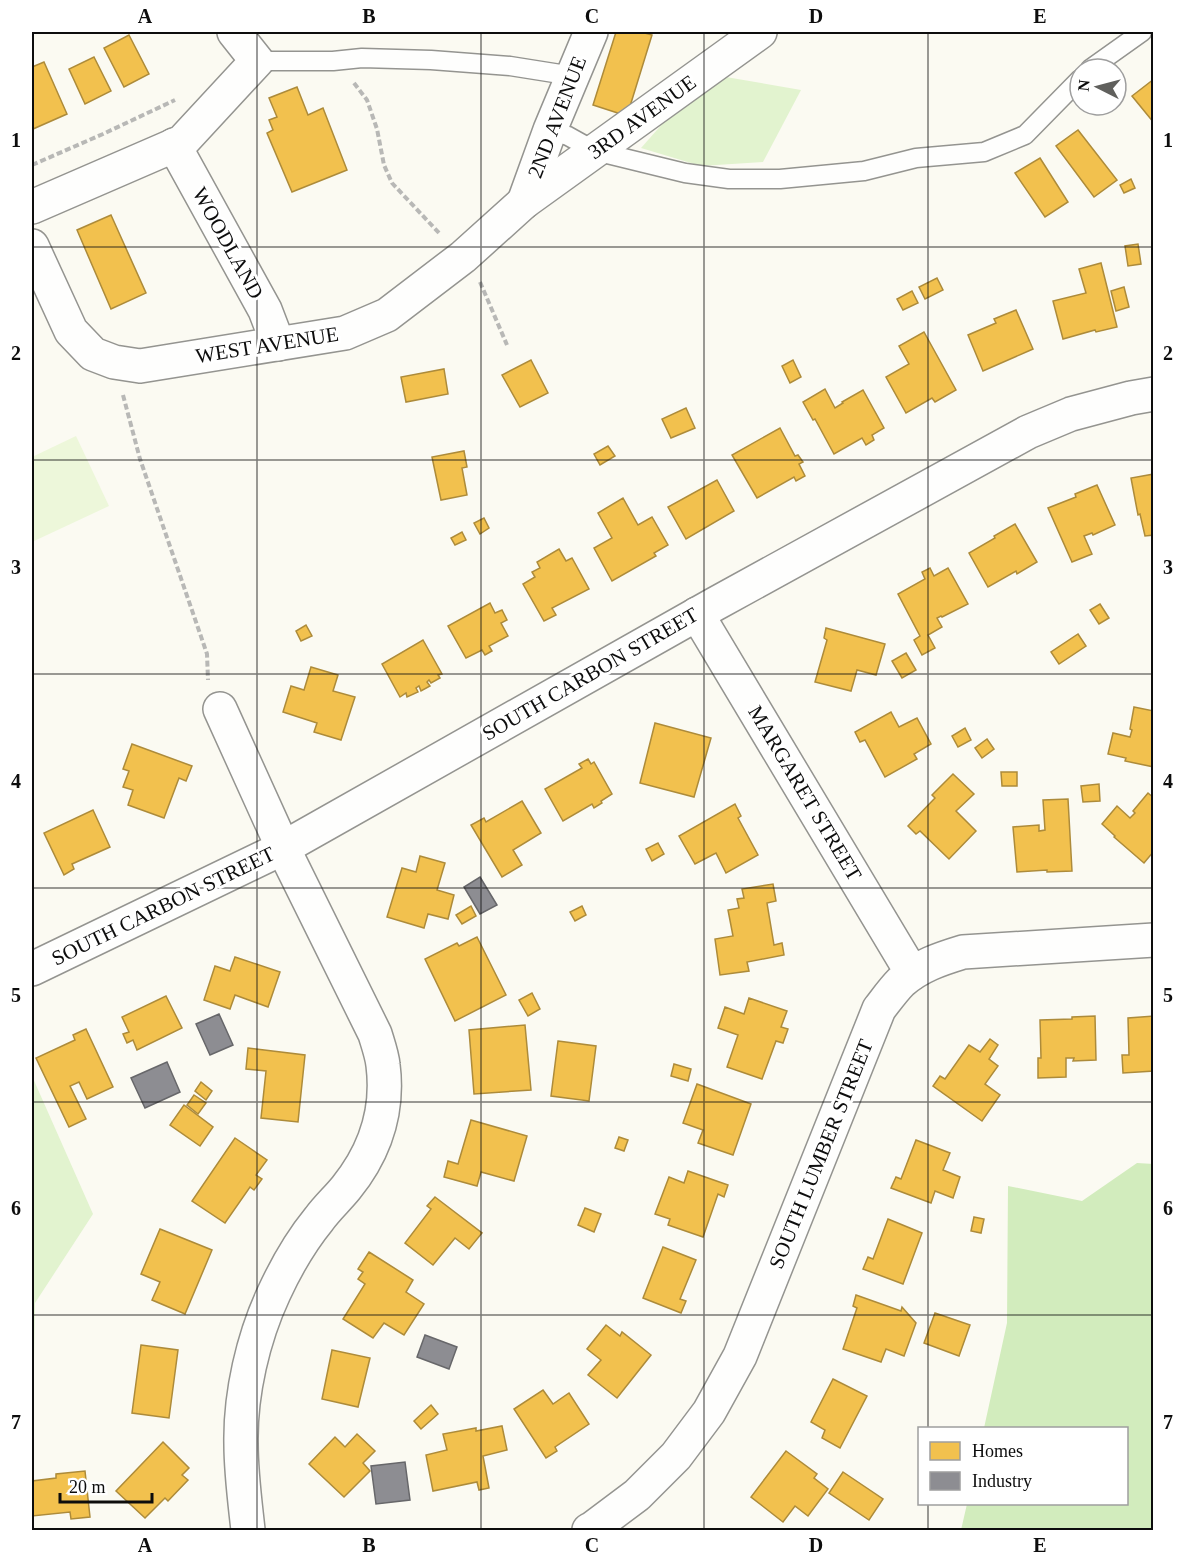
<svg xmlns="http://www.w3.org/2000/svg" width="1185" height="1562" viewBox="0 0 1185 1562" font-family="'Times New Roman',serif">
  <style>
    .green { fill: #e2f3cf }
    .forest { fill: #d2ecbd }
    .pitch { fill: #edf7da }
    .homes { fill: #f2c14e; stroke: #ad8b3a; stroke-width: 1.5 }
    .industry { fill: #8d8d92; stroke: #67676a; stroke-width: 1.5 }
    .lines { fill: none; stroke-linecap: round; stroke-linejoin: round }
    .service-casing { stroke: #949490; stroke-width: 21 }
    .minor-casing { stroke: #949490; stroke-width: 36 }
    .path { stroke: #b8b8b6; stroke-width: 4; stroke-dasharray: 6 3; stroke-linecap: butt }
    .service { stroke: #fefefd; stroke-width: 18 }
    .minor { stroke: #fefefd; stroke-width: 33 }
    .grid { fill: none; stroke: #0d0d0d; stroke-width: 1.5; stroke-opacity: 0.55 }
    .labels { text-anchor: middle; stroke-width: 6; stroke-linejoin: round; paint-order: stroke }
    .street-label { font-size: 21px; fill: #0d0d0d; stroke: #fff }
    .neatline { fill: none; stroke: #0d0d0d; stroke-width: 2 }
    .grid-label { font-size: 20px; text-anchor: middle; font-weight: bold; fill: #0d0d0d }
  </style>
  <rect width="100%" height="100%" fill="#fbfaf2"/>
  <!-- green -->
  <g class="green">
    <polygon points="726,77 801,90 763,162 701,166 641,148 672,113"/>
    <polygon points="32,1076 93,1214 35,1303 33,1420 32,1420"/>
  </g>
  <!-- forest -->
  <polygon class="forest" points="1137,1163 1154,1164 1153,1530 961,1530 967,1504 1126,1504 1126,1428 984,1428 1007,1323 1008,1186 1082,1201"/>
  <!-- pitch -->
  <polygon class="pitch" points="76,436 109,506 32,542 32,457"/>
  <!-- homes -->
  <g class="homes">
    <polygon points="616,32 641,32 652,35 627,116 593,105"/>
    <polygon points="129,35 149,74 124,87 104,48"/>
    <polygon points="94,57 111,91 85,104 69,69"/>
    <polygon points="44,62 67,114 33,129 32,67"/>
    <polygon points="1154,79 1154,123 1132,96"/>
    <polygon points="297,87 308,115 323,108 347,170 292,192 267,133 273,130 269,120 277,117 269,98"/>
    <polygon points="1078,130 1117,180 1094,197 1056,146"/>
    <polygon points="1040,158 1068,202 1045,217 1015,173"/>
    <polygon points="1131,179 1135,188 1124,193 1120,185"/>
    <polygon points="111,215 146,293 111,309 77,230"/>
    <polygon points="1138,244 1141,264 1128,266 1125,246"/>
    <polygon points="1101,263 1117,327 1096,332 1095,330 1063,339 1053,301 1086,293 1079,269"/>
    <polygon points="937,278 943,290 925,299 919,287"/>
    <polygon points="1124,287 1129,307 1116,311 1111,291"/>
    <polygon points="912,291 918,303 903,310 897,299"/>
    <polygon points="1016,310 1033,349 983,371 968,335 996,323 994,319"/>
    <polygon points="924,332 956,390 935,402 932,398 906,413 886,377 909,364 899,346"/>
    <polygon points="531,360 548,393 520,407 502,375"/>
    <polygon points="793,360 801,377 790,383 782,366"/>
    <polygon points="444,369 448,394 406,402 401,377"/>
    <polygon points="825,389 835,408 843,403 842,402 863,390 884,428 872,435 874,440 866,445 862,438 834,454 815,419 813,420 803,402"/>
    <polygon points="686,408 695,428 671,438 662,419"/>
    <polygon points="780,428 795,456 798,455 803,462 799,464 805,476 796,481 794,477 757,498 732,455"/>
    <polygon points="608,446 615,456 600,465 594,454"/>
    <polygon points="464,451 467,467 462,468 467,495 441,500 432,457"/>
    <polygon points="1154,474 1154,535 1145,536 1140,514 1138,515 1131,478"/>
    <polygon points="717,480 734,511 686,539 668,507"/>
    <polygon points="1097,485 1115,525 1093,535 1092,533 1084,536 1092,554 1072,562 1048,508 1076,497 1075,494"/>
    <polygon points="623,498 638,525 652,517 668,545 654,553 656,556 612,581 594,548 612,538 598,513"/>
    <polygon points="484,518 489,528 480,534 474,523"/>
    <polygon points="1015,524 1037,562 1017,574 1016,571 988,587 969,553 995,538 994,536"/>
    <polygon points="462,532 466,540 455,545 451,538"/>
    <polygon points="559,549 566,561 572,558 589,589 552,608 556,615 544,621 523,584 535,577 532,572 540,568 537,562"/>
    <polygon points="930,568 934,576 948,568 968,604 942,617 941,616 937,618 942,627 928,635 935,648 922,655 914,640 920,636 898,594 925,579 922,572"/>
    <polygon points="490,603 495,613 502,610 507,620 501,623 508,636 489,646 492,651 485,655 482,650 466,658 448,626"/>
    <polygon points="1100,604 1109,618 1099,624 1090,610"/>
    <polygon points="306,625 312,636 301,641 296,631"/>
    <polygon points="826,628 885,644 876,675 857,670 851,691 815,682 827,640 824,638"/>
    <polygon points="1078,634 1086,646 1059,664 1051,652"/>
    <polygon points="423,640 442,674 438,675 440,678 431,683 429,680 427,682 430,686 421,691 419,686 416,688 418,692 407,697 406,693 400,697 382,664"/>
    <polygon points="906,653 916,670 902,678 892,661"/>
    <polygon points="311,667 338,675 333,691 355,697 341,740 314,732 317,723 283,712 291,686 304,690"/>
    <polygon points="1134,707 1154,711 1154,767 1125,761 1126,758 1108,754 1113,733 1130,737 1132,730 1130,729"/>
    <polygon points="891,712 899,727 917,718 931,744 914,754 917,759 885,777 865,740 860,742 855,732"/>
    <polygon points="655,723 711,738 694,797 640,783"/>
    <polygon points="965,728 971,740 958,747 952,736"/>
    <polygon points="987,739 994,749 982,758 975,748"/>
    <polygon points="132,744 192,766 186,781 179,778 164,818 128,805 133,790 123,787 129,771 123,769"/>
    <polygon points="588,759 591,764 594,762 612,794 601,801 602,803 594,808 592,804 563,821 545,789 582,768 579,764"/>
    <polygon points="1001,772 1017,772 1017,786 1002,786"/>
    <polygon points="953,774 974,794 956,811 976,831 949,859 920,831 916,834 908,826 935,798 932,795"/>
    <polygon points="1099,784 1100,801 1083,802 1081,786"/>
    <polygon points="1148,793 1154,798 1154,851 1144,863 1114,837 1115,836 1102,824 1117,806 1130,818 1135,813 1133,811"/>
    <polygon points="1068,799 1072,871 1047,872 1047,870 1017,872 1013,827 1039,825 1039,831 1045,830 1043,800"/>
    <polygon points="522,801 541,833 513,850 522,865 502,877 471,825 484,818 486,822"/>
    <polygon points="735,804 741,816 738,818 758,855 726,873 716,853 695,864 679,836"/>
    <polygon points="93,810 110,847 72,864 74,869 64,875 44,833"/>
    <polygon points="658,843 664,854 652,861 646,849"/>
    <polygon points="420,856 445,863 437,890 454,895 448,919 428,914 424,928 387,917 402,868 416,872"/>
    <polygon points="773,884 776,901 767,903 774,945 782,943 784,955 747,962 749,971 720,975 715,939 733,936 728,910 739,908 737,899 744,898 742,889"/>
    <polygon points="471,906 476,916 462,924 456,915"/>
    <polygon points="582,906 586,915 575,921 570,912"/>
    <polygon points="477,937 506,995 455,1021 425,959 457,943 459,946"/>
    <polygon points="235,957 280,972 268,1007 235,995 230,1009 204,1000 215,966 230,971"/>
    <polygon points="532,993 540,1009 528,1016 519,1000"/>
    <polygon points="166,996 182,1028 137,1050 133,1040 127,1043 123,1034 129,1032 122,1017"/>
    <polygon points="749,998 787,1011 781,1027 788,1029 783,1043 776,1041 762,1079 727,1067 738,1035 718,1028 725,1007 744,1014"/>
    <polygon points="1095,1016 1096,1060 1073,1061 1074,1058 1066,1058 1066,1077 1038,1078 1038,1058 1041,1058 1040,1020 1072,1019 1072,1017"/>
    <polygon points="1154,1016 1154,1071 1123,1073 1122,1055 1129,1055 1128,1018"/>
    <polygon points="525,1025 531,1090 474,1094 469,1030"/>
    <polygon points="86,1029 113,1087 87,1099 79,1082 70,1086 86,1119 69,1127 36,1058 75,1040 73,1035"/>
    <polygon points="990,1039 998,1045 989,1059 998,1066 985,1084 1000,1095 982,1121 933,1086 940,1076 945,1079 969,1045 980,1052"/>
    <polygon points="558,1041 596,1046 589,1101 551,1096"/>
    <polygon points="248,1048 305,1055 298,1122 261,1118 266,1071 246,1069"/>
    <polygon points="674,1064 691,1069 688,1081 671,1076"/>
    <polygon points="201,1082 212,1091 206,1100 195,1091"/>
    <polygon points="697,1084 751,1104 733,1155 698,1143 703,1130 683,1123"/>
    <polygon points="194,1095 206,1103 198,1114 187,1105"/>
    <polygon points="184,1105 213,1127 200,1146 170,1125"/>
    <polygon points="471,1120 527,1136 514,1181 481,1172 477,1186 444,1177 448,1161 458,1164"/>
    <polygon points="619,1137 628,1140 624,1151 615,1148"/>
    <polygon points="235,1138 267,1160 256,1175 262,1179 254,1190 250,1187 225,1223 192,1201"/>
    <polygon points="916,1140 950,1153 943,1170 960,1177 953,1198 935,1191 931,1203 891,1188 896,1177 901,1179"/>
    <polygon points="688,1171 728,1185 724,1197 718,1194 703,1237 668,1225 670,1219 655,1214 669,1177 684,1183"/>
    <polygon points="435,1197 482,1233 469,1249 455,1238 433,1265 405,1243 431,1209 427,1206"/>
    <polygon points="585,1208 601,1214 594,1232 578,1225"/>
    <polygon points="974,1217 984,1219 981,1233 971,1231"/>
    <polygon points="888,1219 922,1233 903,1284 863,1269 868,1257 873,1259"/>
    <polygon points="160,1229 212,1250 185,1314 152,1300 160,1282 141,1274"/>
    <polygon points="663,1247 696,1260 680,1299 686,1301 681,1313 643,1298"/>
    <polygon points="369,1252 413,1280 406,1292 424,1304 404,1335 384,1323 373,1338 343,1319 365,1284 358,1279 363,1272 358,1269"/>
    <polygon points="856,1295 901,1311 902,1307 916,1323 904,1356 886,1349 881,1362 843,1349 857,1308 853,1306"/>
    <polygon points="935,1313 970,1325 959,1356 924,1343"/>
    <polygon points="606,1325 620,1336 622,1332 651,1355 617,1398 588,1375 601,1360 587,1349"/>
    <polygon points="141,1345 178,1350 169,1418 132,1413"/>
    <polygon points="332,1350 370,1358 358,1407 322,1399"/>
    <polygon points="833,1379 867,1396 840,1448 822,1438 825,1430 811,1422"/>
    <polygon points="543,1390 553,1404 569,1393 589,1424 555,1447 557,1451 546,1458 514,1409"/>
    <polygon points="431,1405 438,1414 421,1429 414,1421"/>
    <polygon points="502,1426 507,1450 483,1456 489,1488 479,1490 477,1482 433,1491 426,1455 447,1450 443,1434 476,1428 476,1431"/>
    <polygon points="357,1434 375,1451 363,1463 370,1471 344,1497 309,1464 335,1437 345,1447"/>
    <polygon points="163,1442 189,1468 182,1475 188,1480 168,1501 165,1498 145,1518 116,1491"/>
    <polygon points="786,1451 817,1474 814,1478 828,1489 808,1516 795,1506 783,1522 751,1497"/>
    <polygon points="85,1471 90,1517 71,1519 70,1512 32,1516 32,1481 56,1478 56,1474"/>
    <polygon points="843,1472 883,1499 869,1520 829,1493"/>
  </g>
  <!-- industry -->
  <g class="industry">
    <polygon points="480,877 497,905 480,914 464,887"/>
    <polygon points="219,1014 233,1045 210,1055 196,1024"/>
    <polygon points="167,1062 180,1092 145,1108 131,1078"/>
    <polygon points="425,1335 457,1347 449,1369 417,1357"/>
    <polygon points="405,1462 410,1500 376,1504 371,1466"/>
  </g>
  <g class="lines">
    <!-- service casing -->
    <g class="service-casing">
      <g id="service">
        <polyline points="257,61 333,61 362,58 431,60 510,66 573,76"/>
        <polyline points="1090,69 1142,32"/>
        <polyline points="550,130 568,136 595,151 685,173 729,179 780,179 864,171 916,158 984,152 1025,135 1080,79"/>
      </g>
    </g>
    <!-- minor casing -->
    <g class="minor-casing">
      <g id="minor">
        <polyline points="174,145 265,310 278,344"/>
        <polyline points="524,202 550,130 591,32"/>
        <polyline points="32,207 182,142 257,61 234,32"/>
        <polyline points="32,246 71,331 93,354 114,362 140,366 345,333 387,315 463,257 524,202 760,32"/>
        <polyline points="697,614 912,973"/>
        <path d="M 220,709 L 283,848 L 375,1034 C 378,1044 382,1055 383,1065 C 389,1112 375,1152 346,1188 C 337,1199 327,1208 319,1219 C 301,1241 286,1267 274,1293 C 253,1338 240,1394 241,1444 C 241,1473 245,1502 248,1530"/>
        <polyline points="32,969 283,848 715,604 1028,432 1071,414 1131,398 1154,394"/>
        <path d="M 589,1530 L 593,1528 L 637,1495 L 676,1456 L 709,1412 L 740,1356 L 879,1009 C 886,1000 893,990 901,982 C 919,966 940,959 963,952 L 1154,940"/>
      </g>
    </g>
    <!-- path -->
    <g class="path">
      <polyline points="354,83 367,100 377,129 384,165 392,183 440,234"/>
      <polyline points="32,165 103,134 175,100"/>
      <polyline points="480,282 507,345"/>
      <polyline points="123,395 140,459 207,654 208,680"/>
    </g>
    <!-- service -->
    <use href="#service" class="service"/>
    <!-- minor -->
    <use href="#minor" class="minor"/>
  </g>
  <!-- grid -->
  <path class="grid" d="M 257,32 L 257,1530M 481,32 L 481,1530M 704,32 L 704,1530M 928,32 L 928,1428M 32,247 L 1154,247M 32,460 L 1154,460M 32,674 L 1154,674M 32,888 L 1154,888M 32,1102 L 1154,1102M 32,1315 L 1154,1315M 928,1504 L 928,1530"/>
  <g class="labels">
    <!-- street labels -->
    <g class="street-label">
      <text transform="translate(557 117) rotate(-69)" y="7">2ND AVENUE</text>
      <text transform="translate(642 117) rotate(-36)" y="7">3RD AVENUE</text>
      <text transform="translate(228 243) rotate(61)" y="7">WOODLAND</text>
      <text transform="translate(267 345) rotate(-9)" y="7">WEST AVENUE</text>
      <text transform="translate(590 674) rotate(-30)" y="7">SOUTH CARBON STREET</text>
      <text transform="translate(805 793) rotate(59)" y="7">MARGARET STREET</text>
      <text transform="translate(163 906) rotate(-26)" y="7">SOUTH CARBON STREET</text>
      <text transform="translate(821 1154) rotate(-68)" y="7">SOUTH LUMBER STREET</text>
    </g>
  </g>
  <!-- border -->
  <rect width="1185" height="1562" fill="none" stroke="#ffffff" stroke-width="66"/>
  <!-- legend -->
  <rect x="918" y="1427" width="210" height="78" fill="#ffffff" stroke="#9e9e9e" stroke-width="1.5"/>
  <rect x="930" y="1442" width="30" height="18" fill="#f2c14e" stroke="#9e9e9e" stroke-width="1.5"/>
  <text x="972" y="1457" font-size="18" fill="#0d0d0d">Homes</text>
  <rect x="930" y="1472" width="30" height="18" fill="#8d8d92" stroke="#9e9e9e" stroke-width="1.5"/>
  <text x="972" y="1487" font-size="18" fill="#0d0d0d">Industry</text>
  <!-- north arrow -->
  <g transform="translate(1098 87) rotate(276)"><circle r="28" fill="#ffffff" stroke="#9e9e9e" stroke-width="1.5"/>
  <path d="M0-4.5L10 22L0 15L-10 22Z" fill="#60605d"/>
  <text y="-9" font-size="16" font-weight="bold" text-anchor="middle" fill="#0d0d0d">N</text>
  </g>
  <!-- scale -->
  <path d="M60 1493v9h92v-9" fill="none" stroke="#0d0d0d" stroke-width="3"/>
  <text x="69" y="1493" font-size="18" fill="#0d0d0d" stroke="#ffffff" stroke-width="4.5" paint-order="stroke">20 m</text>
  <rect x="33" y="33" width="1119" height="1496" class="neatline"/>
  <g class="grid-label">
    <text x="145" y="23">A</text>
    <text x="369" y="23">B</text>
    <text x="592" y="23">C</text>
    <text x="816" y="23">D</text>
    <text x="1040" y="23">E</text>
    <text x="16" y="147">1</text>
    <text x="1168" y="147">1</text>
    <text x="16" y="360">2</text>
    <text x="1168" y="360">2</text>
    <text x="16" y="574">3</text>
    <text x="1168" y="574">3</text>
    <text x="16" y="788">4</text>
    <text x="1168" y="788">4</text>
    <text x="16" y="1002">5</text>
    <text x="1168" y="1002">5</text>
    <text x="16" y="1215">6</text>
    <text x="1168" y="1215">6</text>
    <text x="16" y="1429">7</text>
    <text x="1168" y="1429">7</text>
    <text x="145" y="1552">A</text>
    <text x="369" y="1552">B</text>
    <text x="592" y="1552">C</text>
    <text x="816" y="1552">D</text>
    <text x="1040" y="1552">E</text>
  </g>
</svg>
